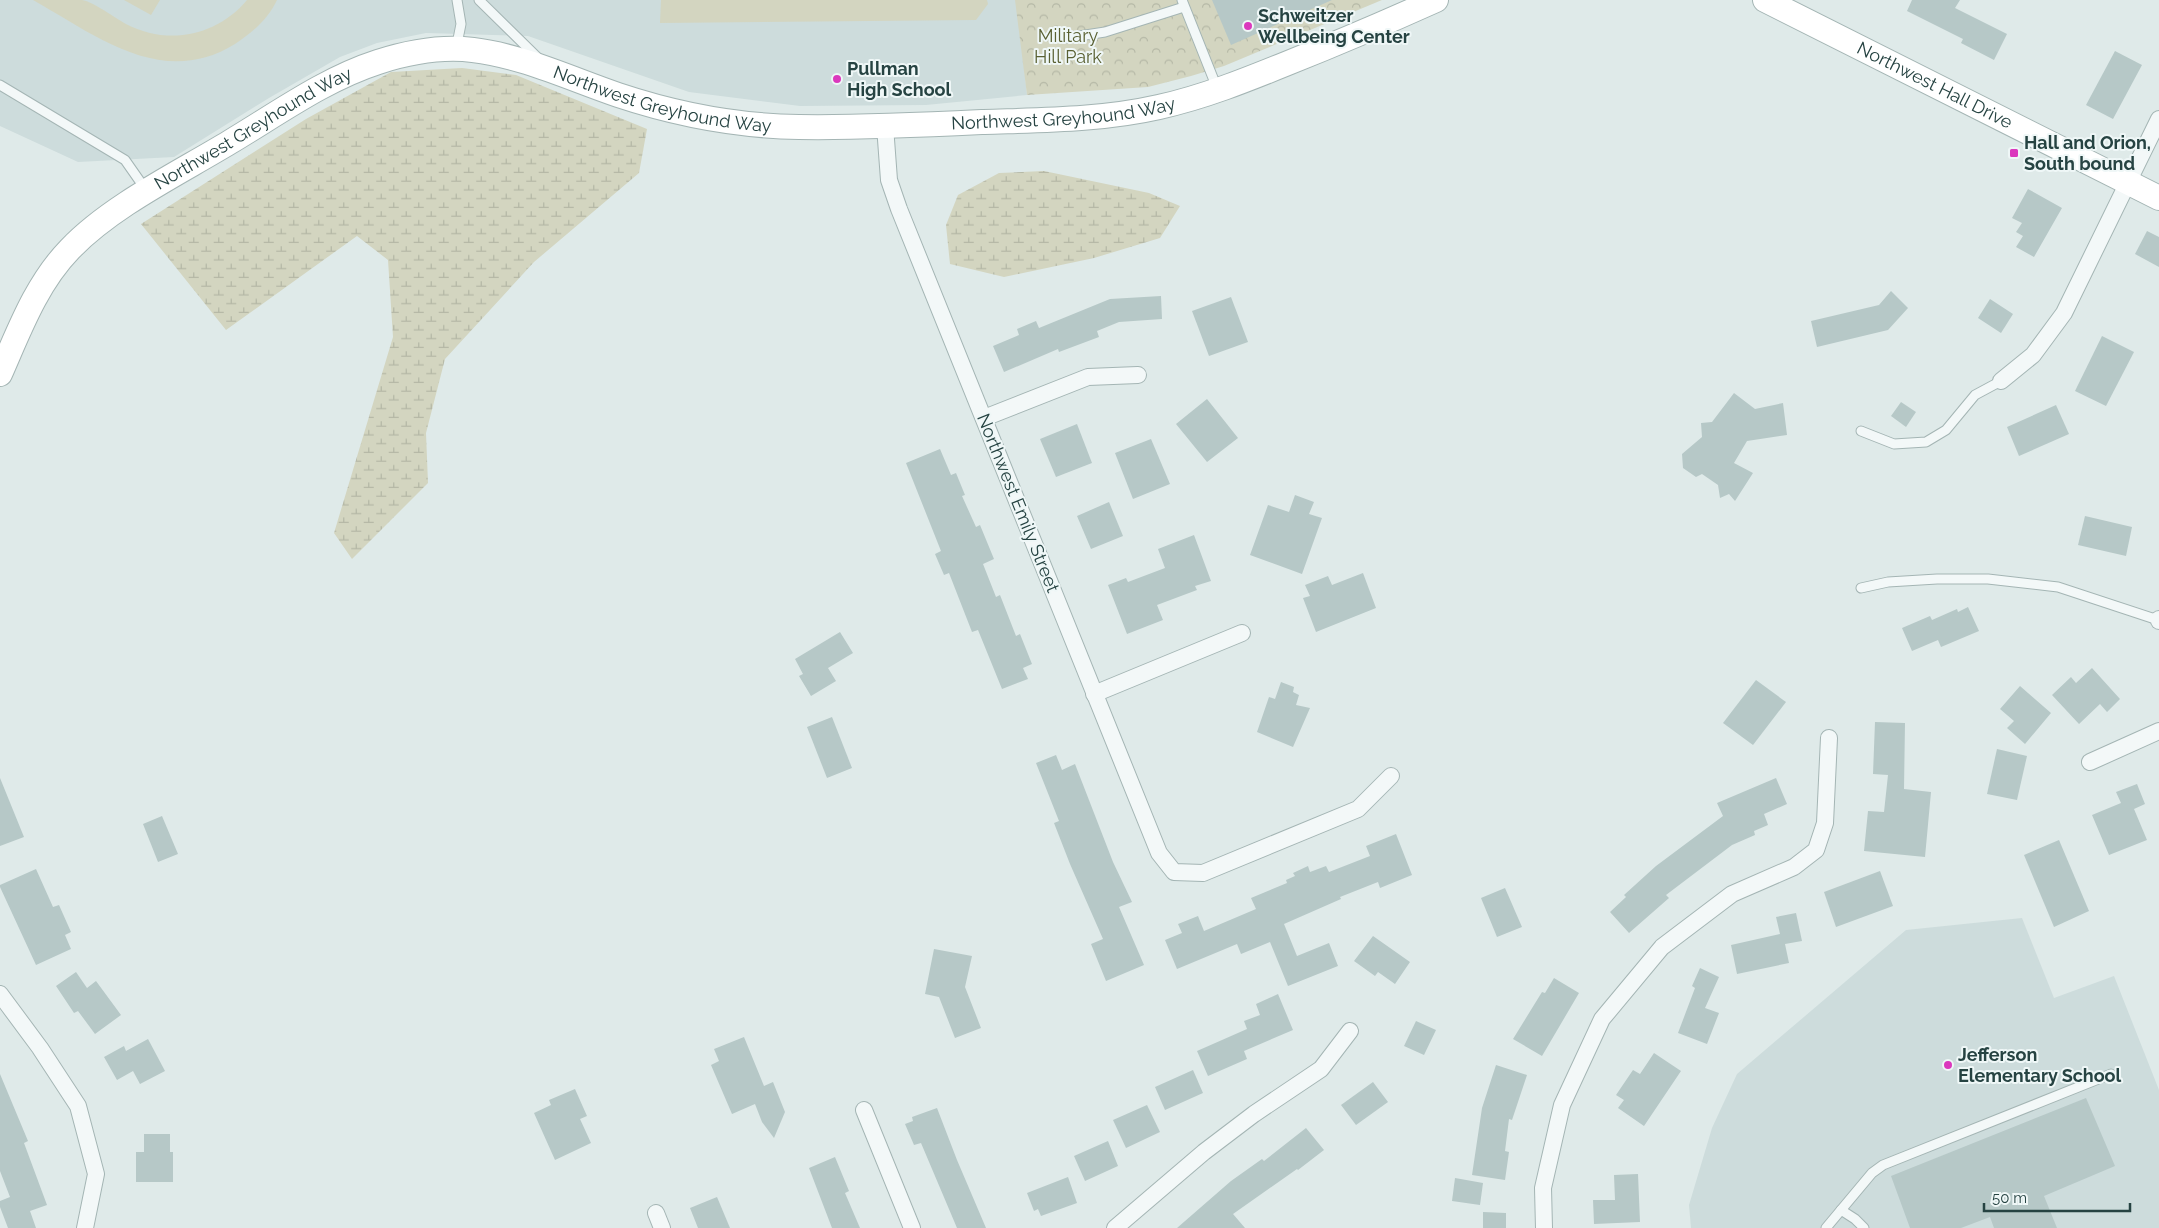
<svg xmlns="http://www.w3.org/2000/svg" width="2159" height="1228" viewBox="0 0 2159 1228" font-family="Raleway,sans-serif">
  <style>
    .built { fill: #cddcdc }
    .wetland { fill: url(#wetland-marsh) }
    .park { fill: url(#park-crowns) }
    .pitch { fill: #d3d5c0 }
    .building { fill: #b6c8c7 }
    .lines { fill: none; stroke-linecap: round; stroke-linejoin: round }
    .lane-casing { stroke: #a4b5b4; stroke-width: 11 }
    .street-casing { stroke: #a4b5b4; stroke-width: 18 }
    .secondary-casing { stroke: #a4b5b4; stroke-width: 26 }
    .lane { stroke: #f3f8f8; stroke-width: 9 }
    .street { stroke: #f3f8f8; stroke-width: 16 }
    .secondary { stroke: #fff; stroke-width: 24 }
    .poi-dot { fill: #db38bd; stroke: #eff7f7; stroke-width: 2 }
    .labels { text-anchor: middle; stroke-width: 4; stroke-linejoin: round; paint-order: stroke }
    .poi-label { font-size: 18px; font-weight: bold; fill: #264342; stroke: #eff7f7; text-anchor: start }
    .park-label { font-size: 18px; fill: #596032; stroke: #eff7f7 }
    .street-label { font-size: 18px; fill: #264342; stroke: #eff7f7 }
  </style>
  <defs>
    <pattern id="wetland-marsh" width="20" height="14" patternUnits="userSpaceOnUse" patternTransform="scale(1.25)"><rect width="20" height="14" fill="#d3d5c0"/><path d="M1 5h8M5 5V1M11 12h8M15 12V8" fill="none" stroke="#b5b8a6"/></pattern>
    <pattern id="park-crowns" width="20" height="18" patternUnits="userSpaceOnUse" patternTransform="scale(1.25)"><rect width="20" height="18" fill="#d3d5c0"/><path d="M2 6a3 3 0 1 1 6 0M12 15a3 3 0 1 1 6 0" fill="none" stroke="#b5b8a6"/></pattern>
  </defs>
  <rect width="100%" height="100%" fill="#dfeae9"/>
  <!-- built -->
  <g class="built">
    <polygon points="0,0 1017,0 1027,95 926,105 800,106 689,92 528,36 426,33 377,43 340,57 269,98 174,157 78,162 0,126"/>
    <polygon points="2022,918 2054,998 2114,976 2159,1090 2159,1228 1691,1228 1689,1205 1712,1128 1737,1074 1906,930"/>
  </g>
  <!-- wetland -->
  <g class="wetland">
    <polygon points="462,68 516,75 647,129 639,173 534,262 445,359 426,433 428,483 352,559 334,533 393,337 388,260 357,236 226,330 141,224 306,119 391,72"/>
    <polygon points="1044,171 1149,193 1180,206 1160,238 1094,258 1004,277 950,264 946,225 958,195 999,173"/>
  </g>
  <!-- park -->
  <polygon class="park" points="1015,0 1382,0 1224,66 1191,76 1148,87 1027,95"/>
  <!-- pitch -->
  <g class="pitch">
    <path d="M 33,0 C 49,0 67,0 82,0 C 94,2 115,18 126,24 C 168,46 217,36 247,0 L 277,0 C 269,18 252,33 235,44 C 162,89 97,36 33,0 Z"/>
    <polygon points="124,0 160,0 151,15"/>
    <polygon points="661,0 987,0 988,4 976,20 660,23"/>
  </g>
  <!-- building -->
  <g class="building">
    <polygon points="1212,0 1332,0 1231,45"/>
    <polygon points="1912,0 1960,0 1955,8 2007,34 1994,60 1961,43 1963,39 1907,11"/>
    <polygon points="2115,51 2142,65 2113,119 2086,105"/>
    <polygon points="2028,189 2062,208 2034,257 2016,247 2023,236 2016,232 2022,223 2012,218"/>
    <polygon points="2147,231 2159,237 2159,267 2135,254"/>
    <polygon points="1891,291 1908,308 1888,330 1817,347 1811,321 1879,305"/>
    <polygon points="1161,296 1162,319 1119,322 1097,331 1099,337 1059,352 1058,349 1004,372 993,346 1019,335 1017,329 1036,321 1039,328 1110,299"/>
    <polygon points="1231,297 1248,342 1209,356 1192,311"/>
    <polygon points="1990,299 2013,314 2001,333 1978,318"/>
    <polygon points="2102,336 2134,352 2106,406 2075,391"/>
    <polygon points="1734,393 1755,409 1783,403 1787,435 1747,441 1734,463 1753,473 1735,501 1729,494 1720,498 1718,485 1702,474 1696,477 1683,468 1682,454 1702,437 1701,423 1712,422"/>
    <polygon points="1207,399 1238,438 1207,462 1176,424"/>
    <polygon points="1901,402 1916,412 1906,427 1891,416"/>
    <polygon points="2056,405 2069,434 2019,456 2007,427"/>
    <polygon points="1077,424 1092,463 1056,477 1040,439"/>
    <polygon points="1151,439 1170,484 1133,499 1115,453"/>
    <polygon points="940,449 951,475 956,473 965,495 962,496 976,527 980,525 994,559 983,564 996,597 1000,595 1016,636 1020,634 1032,664 1023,668 1028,679 1002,689 978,630 972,632 949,573 944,575 935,554 941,551 906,463"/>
    <polygon points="1295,495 1314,502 1309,514 1322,518 1302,574 1250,555 1268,505 1289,512"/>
    <polygon points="1109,502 1123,536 1091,549 1077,516"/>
    <polygon points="2085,516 2132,527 2126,556 2078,545"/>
    <polygon points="1194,535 1211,581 1195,586 1197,590 1157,605 1163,620 1127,634 1108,585 1126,578 1128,582 1165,568 1158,549"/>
    <polygon points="1363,573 1376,608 1316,632 1303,598 1310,596 1305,585 1328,576 1332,585"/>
    <polygon points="1968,607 1979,631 1941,647 1938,640 1912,651 1902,628 1930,616 1932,620 1957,609 1958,612"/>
    <polygon points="840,632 853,653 828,668 836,681 811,696 799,676 803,674 795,659"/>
    <polygon points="2092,668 2120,699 2107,712 2100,704 2079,724 2052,695 2071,677 2076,683"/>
    <polygon points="1756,680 1786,702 1753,745 1723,723"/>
    <polygon points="1281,682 1294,687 1293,692 1299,695 1296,705 1310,708 1293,747 1257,732 1269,697 1275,699"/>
    <polygon points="2020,686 2051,713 2025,744 2007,728 2014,721 2000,709"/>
    <polygon points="832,717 852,768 827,778 807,727"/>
    <polygon points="1875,722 1905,723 1904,789 1931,792 1925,857 1864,851 1868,811 1884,812 1888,775 1873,774"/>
    <polygon points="1997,749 2027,756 2017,800 1987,794"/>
    <polygon points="1056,755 1062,770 1075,764 1113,862 1132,902 1119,907 1144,965 1106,981 1091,944 1103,939 1070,864 1054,823 1059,821 1036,763"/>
    <polygon points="0,778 24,837 0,846"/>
    <polygon points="1776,778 1787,804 1764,814 1768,825 1754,831 1755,835 1732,845 1666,895 1669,898 1629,933 1610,912 1626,897 1624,895 1656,866 1723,816 1717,803"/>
    <polygon points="2137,784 2145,804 2134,809 2147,840 2109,855 2092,815 2121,803 2116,792"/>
    <polygon points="162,816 178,854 158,862 143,824"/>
    <polygon points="1396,834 1412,875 1380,888 1378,882 1340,897 1341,899 1284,924 1297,956 1329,943 1338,966 1288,986 1270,942 1241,954 1237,944 1177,969 1165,940 1182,933 1178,924 1198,916 1204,931 1256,909 1251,898 1287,883 1286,880 1295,876 1293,873 1308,866 1310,872 1326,866 1329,872 1370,856 1366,846"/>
    <polygon points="2059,840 2089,911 2054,927 2024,855"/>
    <polygon points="36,869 53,907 59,905 71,932 65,935 71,949 36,965 0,887 0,885"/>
    <polygon points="1880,871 1893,906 1836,927 1824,892"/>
    <polygon points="1505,888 1522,927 1497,937 1481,898"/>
    <polygon points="1796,913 1802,941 1785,944 1789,963 1737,974 1731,945 1780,934 1776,917"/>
    <polygon points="1373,936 1410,962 1395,984 1378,972 1375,976 1354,961"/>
    <polygon points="934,949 972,956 965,987 981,1028 955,1038 939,997 925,994"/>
    <polygon points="1700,968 1719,977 1705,1008 1719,1013 1707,1044 1678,1033 1695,988 1692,986"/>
    <polygon points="76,972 87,988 96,981 121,1015 95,1034 78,1011 74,1013 56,986"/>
    <polygon points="1554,978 1579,993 1542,1056 1513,1039 1542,992 1545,993"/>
    <polygon points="1278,994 1293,1030 1244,1051 1247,1059 1208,1076 1197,1051 1247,1029 1244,1021 1260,1015 1256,1004"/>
    <polygon points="1416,1021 1436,1030 1424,1055 1404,1046"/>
    <polygon points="744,1037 764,1086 773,1082 785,1112 774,1138 762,1122 755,1104 732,1114 711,1065 719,1061 714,1049"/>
    <polygon points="148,1039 165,1071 140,1084 133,1071 117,1080 104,1057 124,1046 126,1051"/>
    <polygon points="1654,1053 1681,1071 1644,1126 1618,1108 1624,1100 1616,1095 1633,1070 1640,1074"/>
    <polygon points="1496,1065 1527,1075 1512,1120 1509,1119 1505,1151 1509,1152 1505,1180 1472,1175 1482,1108"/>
    <polygon points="1193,1070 1203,1093 1165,1110 1155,1087"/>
    <polygon points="0,1074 28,1141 24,1143 47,1205 30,1211 36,1228 8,1228 0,1207 0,1201 10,1197 0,1171"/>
    <polygon points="1373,1082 1388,1102 1356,1125 1341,1105"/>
    <polygon points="575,1089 587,1116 580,1119 591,1143 555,1160 534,1113 551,1105 549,1100"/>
    <polygon points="2086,1098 2115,1166 2044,1196 2057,1228 1994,1228 1990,1217 1961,1228 1910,1228 1891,1176"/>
    <polygon points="1147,1105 1160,1132 1126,1148 1113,1120"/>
    <polygon points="937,1108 957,1160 986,1228 957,1228 921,1143 914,1145 905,1124 913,1121 912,1117"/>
    <polygon points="1306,1128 1324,1150 1298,1170 1297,1169 1233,1214 1245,1228 1177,1228 1231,1181 1262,1159 1264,1161"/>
    <polygon points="144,1134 170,1134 170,1152 173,1152 173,1182 136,1182 136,1152 144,1152"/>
    <polygon points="1108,1141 1118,1166 1085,1181 1074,1156"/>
    <polygon points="835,1157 849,1191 845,1193 860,1228 832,1228 809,1168"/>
    <polygon points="1638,1174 1640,1222 1594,1224 1593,1200 1615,1200 1614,1175"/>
    <polygon points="1068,1177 1077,1203 1041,1216 1038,1209 1034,1211 1027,1193"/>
    <polygon points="1455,1178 1483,1183 1480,1205 1452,1201"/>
    <polygon points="717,1197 730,1228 698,1228 690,1208"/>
    <polygon points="1483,1212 1506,1213 1506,1228 1483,1228"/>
  </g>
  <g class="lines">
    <!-- lane casing -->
    <g class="lane-casing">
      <g id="lane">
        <polyline points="479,0 539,59"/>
        <polyline points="1182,0 1217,88"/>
        <polyline points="1066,38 1105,32 1184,7"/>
        <polyline points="456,49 461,24 457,0"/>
        <polyline points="0,85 125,160 146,190"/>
        <polyline points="1861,431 1894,444 1926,442 1946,430 1975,395 2001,381"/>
        <polyline points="1861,588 1888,582 1937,579 1988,579 2058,587 2158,620"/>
        <polyline points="1841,1210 1855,1219 1864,1228"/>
        <polyline points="1826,1228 1872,1173 1883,1165 2111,1074"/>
      </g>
    </g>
    <!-- street casing -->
    <g class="street-casing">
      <g id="street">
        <polyline points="885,126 889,180 899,209 1159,853 1174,872 1203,873 1358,809 1391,776"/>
        <polyline points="2001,381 2033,355 2064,313 2159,119"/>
        <polyline points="984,418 1088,377 1138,375"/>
        <polyline points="2159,619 2159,621"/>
        <polyline points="1094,694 1242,633"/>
        <polyline points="2090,762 2159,731"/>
        <polyline points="0,994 40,1048 78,1106 96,1174 85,1228"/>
        <polyline points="864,1110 912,1228"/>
        <polyline points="656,1213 662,1228"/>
        <polyline points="1115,1228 1204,1152 1254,1114 1321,1069 1350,1031"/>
        <polyline points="1544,1228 1543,1188 1562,1105 1602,1019 1662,947 1732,894 1794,867 1816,850 1825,823 1829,738"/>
      </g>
    </g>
    <!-- secondary casing -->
    <g class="secondary-casing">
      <g id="secondary">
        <path id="s1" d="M 1765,0 L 2159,198"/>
        <path id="s2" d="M 0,374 C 19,331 36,284 70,249 C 111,206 179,173 230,142 C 277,114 325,79 378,62 C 409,52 440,46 473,50 C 523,56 571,79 618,95 C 678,115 735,126 799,127 C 861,128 922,125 984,122 C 1043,120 1102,120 1159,107 C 1204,97 1246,80 1288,63 C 1338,43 1387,22 1436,0"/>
      </g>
    </g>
    <!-- lane -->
    <use href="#lane" class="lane"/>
    <!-- street -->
    <use href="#street" class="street"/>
    <!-- secondary -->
    <use href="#secondary" class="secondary"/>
  </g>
  <!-- markers -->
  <g class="poi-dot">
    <circle cx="1248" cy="26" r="5"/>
    <circle cx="837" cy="79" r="5"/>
    <rect x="2009" y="148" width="10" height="10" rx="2.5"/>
    <circle cx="1948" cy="1065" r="5"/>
  </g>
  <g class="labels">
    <!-- poi labels -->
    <g class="poi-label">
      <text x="1258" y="22">Schweitzer<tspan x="1258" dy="21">Wellbeing Center</tspan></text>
      <text x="847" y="75">Pullman<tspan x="847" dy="21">High School</tspan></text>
      <text x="2024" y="149">Hall and Orion,<tspan x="2024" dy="21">South bound</tspan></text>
      <text x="1958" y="1061">Jefferson<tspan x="1958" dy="21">Elementary School</tspan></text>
    </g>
    <!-- park labels -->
    <g class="park-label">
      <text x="1068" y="42">Military<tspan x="1068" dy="21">Hill Park</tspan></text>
    </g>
    <!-- street labels -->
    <g class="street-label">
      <text dy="6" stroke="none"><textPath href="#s1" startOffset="190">Northwest Hall Drive</textPath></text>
      <text dy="6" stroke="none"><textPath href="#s2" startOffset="799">Northwest Greyhound Way</textPath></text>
      <text dy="6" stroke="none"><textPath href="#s2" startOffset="1204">Northwest Greyhound Way</textPath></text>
      <text dy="6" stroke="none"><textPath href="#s2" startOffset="364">Northwest Greyhound Way</textPath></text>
      <text transform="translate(1018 503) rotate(68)" y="6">Northwest Emily Street</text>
    </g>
  </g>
  <!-- scale -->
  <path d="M1984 1203v8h146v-8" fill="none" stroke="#264342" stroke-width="2.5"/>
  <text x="1992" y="1203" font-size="15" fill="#264342" stroke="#eff7f7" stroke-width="4" paint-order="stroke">50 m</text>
</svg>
